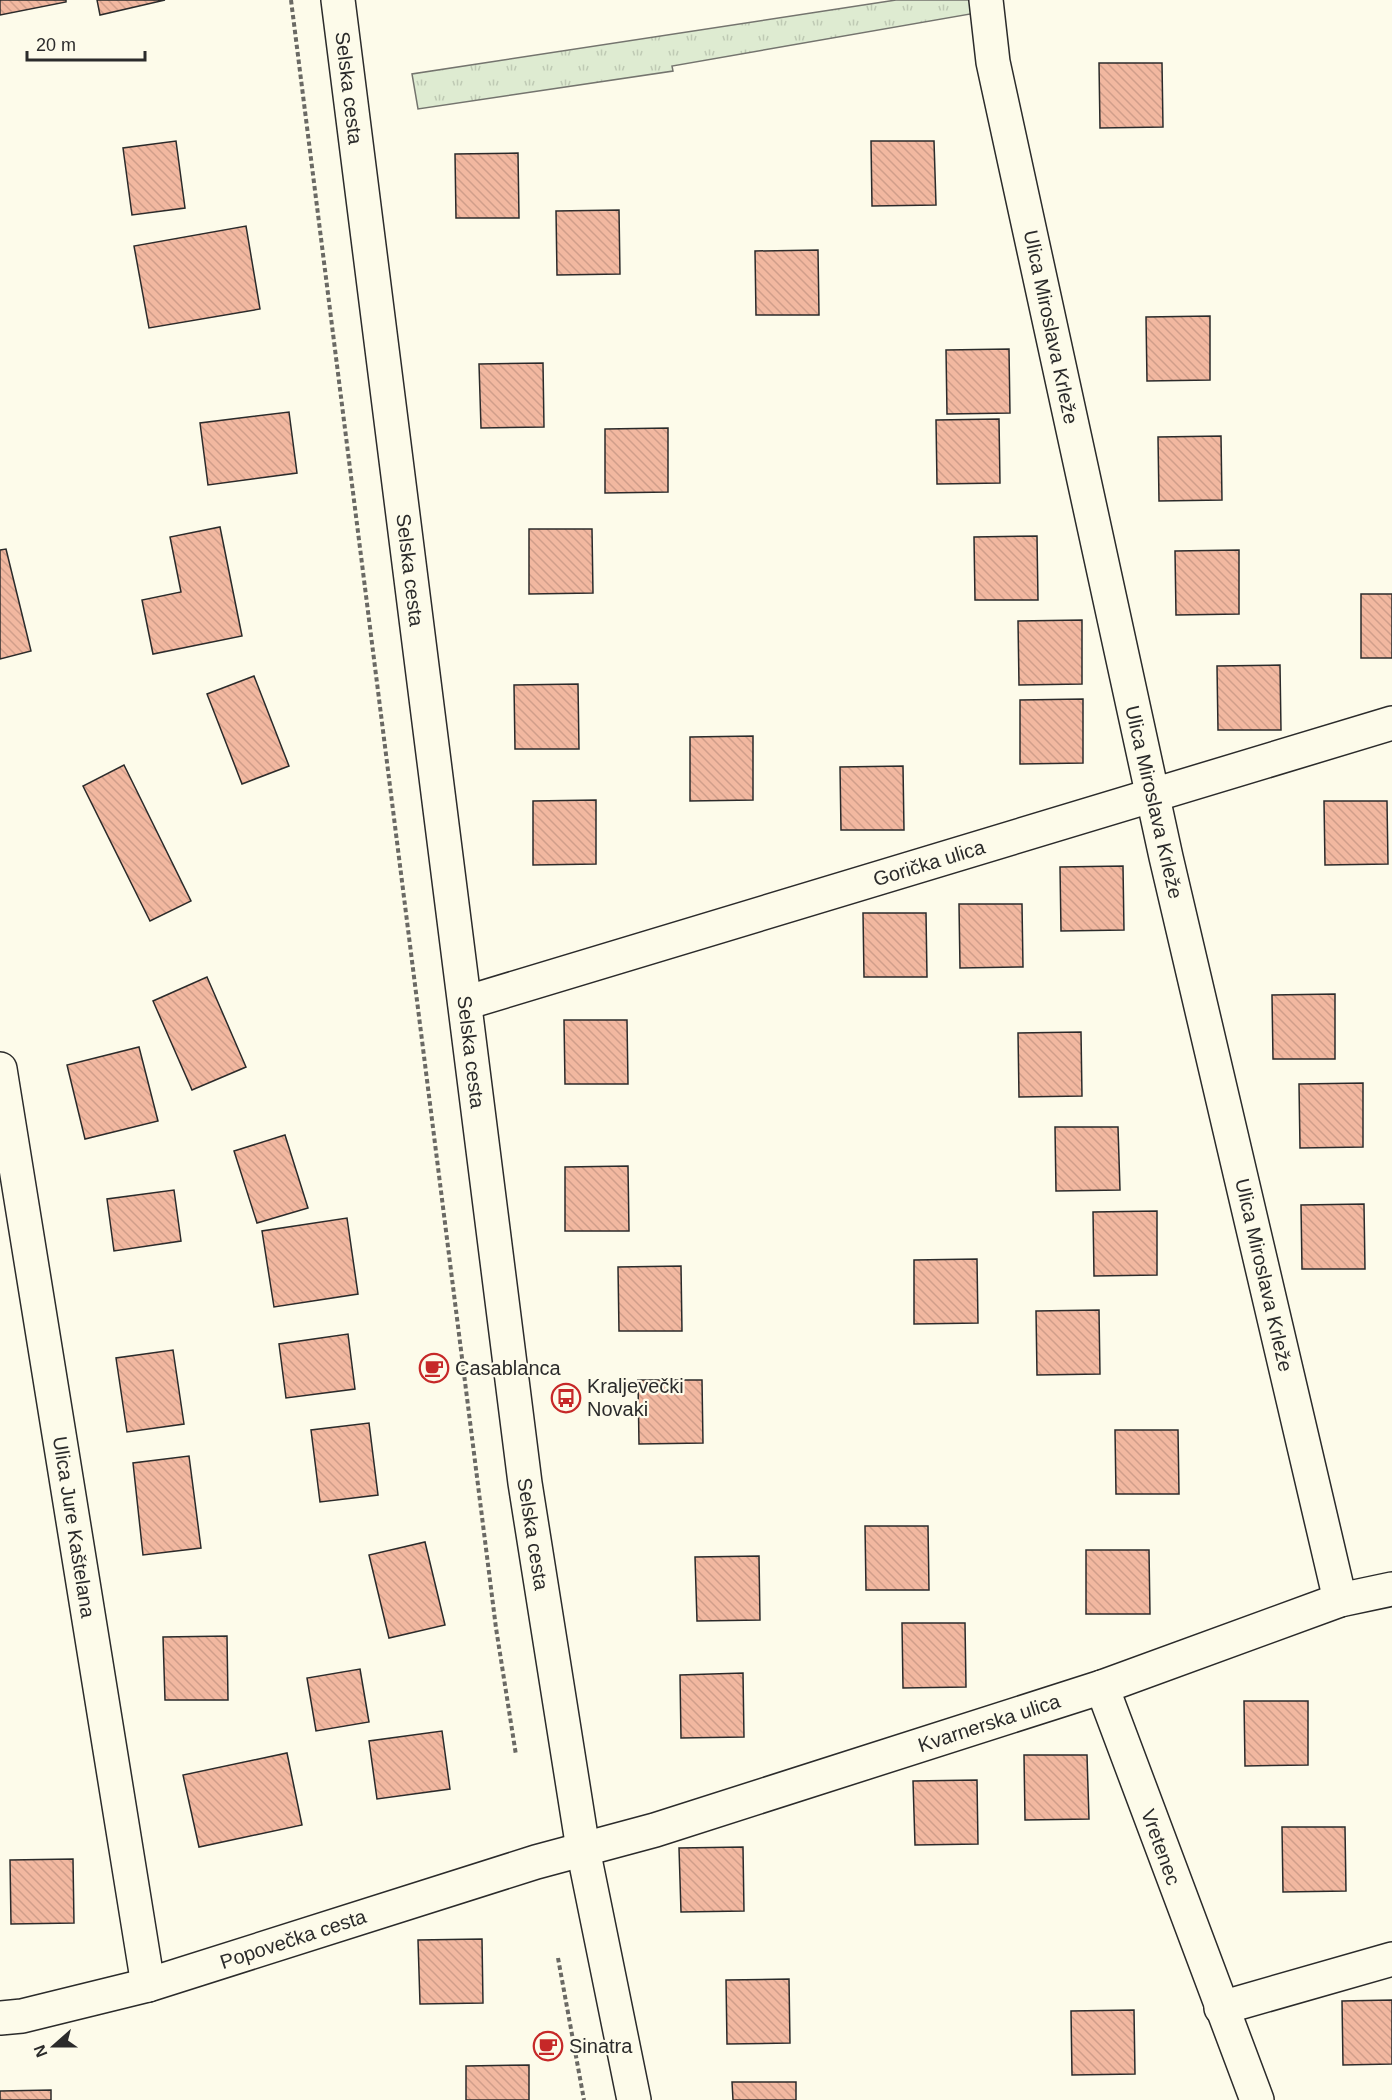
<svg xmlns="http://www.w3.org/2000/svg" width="1392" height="2100" viewBox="0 0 1392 2100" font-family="Arial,sans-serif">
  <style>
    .grass { fill: url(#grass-tufts); stroke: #74746e; stroke-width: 1.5 }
    .building { fill: url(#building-back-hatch); stroke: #2b2b2b; stroke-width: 1.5 }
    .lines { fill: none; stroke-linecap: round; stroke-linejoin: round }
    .minor-casing { stroke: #2b2b2b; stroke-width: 36 }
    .secondary-casing { stroke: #2b2b2b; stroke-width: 36 }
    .path { stroke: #6a6964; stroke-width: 4; stroke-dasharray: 4.5 3; stroke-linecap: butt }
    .minor { stroke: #fdfbea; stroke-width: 33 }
    .secondary { stroke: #fdfbea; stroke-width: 33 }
    .labels { text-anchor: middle; stroke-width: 4.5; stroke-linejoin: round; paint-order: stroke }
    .street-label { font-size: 20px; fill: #2b2b2b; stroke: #fdfbea }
    .poi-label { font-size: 20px; fill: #2b2b2b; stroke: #fdfbea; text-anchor: start }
  </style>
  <defs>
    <pattern id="grass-tufts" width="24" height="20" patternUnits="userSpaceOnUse" patternTransform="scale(1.5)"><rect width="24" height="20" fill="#deebd1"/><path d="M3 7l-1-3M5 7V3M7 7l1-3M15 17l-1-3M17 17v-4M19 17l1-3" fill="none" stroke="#bfcab4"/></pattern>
    <pattern id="building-back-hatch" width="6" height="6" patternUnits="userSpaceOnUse" patternTransform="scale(1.5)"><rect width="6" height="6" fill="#f2b8a0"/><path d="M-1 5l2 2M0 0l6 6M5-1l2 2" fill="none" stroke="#d09e8a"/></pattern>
  </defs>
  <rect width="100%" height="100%" fill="#fdfbea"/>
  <!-- grass -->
  <polygon class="grass" points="896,0 980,0 982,12 672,66 673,71 418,109 412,74"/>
  <!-- building -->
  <g class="building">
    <polygon points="0,0 66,0 66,2 0,15"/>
    <polygon points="97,0 165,0 100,15"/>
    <polygon points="1099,63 1162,63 1163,127 1100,128"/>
    <polygon points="176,141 185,208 132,215 123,148"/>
    <polygon points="871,141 934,141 936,205 872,206"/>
    <polygon points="518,153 519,218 456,218 455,154"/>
    <polygon points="619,210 620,274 557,275 556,211"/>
    <polygon points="246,226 260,309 149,328 134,246"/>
    <polygon points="818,250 819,315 756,315 755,251"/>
    <polygon points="1210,316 1210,380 1147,381 1146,317"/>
    <polygon points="1009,349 1010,413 947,414 946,350"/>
    <polygon points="543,363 544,427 481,428 479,364"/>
    <polygon points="289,412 297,473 208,485 200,423"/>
    <polygon points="999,419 1000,483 937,484 936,420"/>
    <polygon points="668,428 668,492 605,493 605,429"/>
    <polygon points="1221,436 1222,500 1159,501 1158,437"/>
    <polygon points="220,527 242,636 153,654 142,600 181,592 170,537"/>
    <polygon points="529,529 592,529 593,593 529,594"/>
    <polygon points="1037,536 1038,600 975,600 974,537"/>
    <polygon points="6,549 31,651 0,659 0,550"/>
    <polygon points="1239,550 1239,614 1176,615 1175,551"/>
    <rect x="1361" y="594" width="31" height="64"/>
    <polygon points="1082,620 1082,684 1019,685 1018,621"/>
    <polygon points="1280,665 1281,730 1218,730 1217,666"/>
    <polygon points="254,676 289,766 242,784 207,694"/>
    <polygon points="578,684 579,749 515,749 514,685"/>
    <polygon points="1083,699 1083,763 1020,764 1020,700"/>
    <polygon points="753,736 753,800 690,801 690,737"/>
    <polygon points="124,765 191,901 150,921 83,786"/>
    <polygon points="903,766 904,830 841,830 840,767"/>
    <polygon points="596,800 596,864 533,865 533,801"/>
    <polygon points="1324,801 1387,801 1388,864 1325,865"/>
    <polygon points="1123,866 1124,930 1061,931 1060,867"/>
    <polygon points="959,904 1022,904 1023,967 960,968"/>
    <polygon points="863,913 926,913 927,977 864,977"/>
    <polygon points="207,977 246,1067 192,1090 153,1001"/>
    <polygon points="1335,994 1335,1059 1273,1059 1272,995"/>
    <polygon points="564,1020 627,1020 628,1084 565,1084"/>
    <polygon points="1081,1032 1082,1096 1019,1097 1018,1033"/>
    <polygon points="139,1047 158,1121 85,1139 67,1065"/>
    <polygon points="1363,1083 1363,1147 1300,1148 1299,1084"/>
    <polygon points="1055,1127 1118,1127 1120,1190 1056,1191"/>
    <polygon points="285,1135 308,1208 257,1223 234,1151"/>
    <polygon points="628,1166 629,1231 565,1231 565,1167"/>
    <polygon points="174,1190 181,1241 114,1251 107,1199"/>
    <polygon points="1364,1204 1365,1269 1302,1269 1301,1205"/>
    <polygon points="1157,1211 1157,1275 1094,1276 1093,1212"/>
    <polygon points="347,1218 358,1294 274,1307 262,1231"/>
    <polygon points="977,1259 978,1323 914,1324 914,1260"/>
    <polygon points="681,1266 682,1331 619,1331 618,1267"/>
    <polygon points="1099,1310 1100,1374 1037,1375 1036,1311"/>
    <polygon points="348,1334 355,1389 286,1398 279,1344"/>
    <polygon points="173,1350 184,1424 127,1432 116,1358"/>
    <polygon points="638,1380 702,1380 703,1443 639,1444"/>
    <polygon points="369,1423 378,1495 320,1502 311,1430"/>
    <polygon points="1115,1430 1178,1430 1179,1494 1116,1494"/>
    <polygon points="189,1456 201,1548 143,1555 133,1463"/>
    <polygon points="865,1526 928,1526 929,1590 866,1590"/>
    <polygon points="425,1542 445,1625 389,1638 369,1555"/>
    <polygon points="1086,1550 1149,1550 1150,1614 1086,1614"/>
    <polygon points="759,1556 760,1620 697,1621 695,1557"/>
    <polygon points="902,1623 965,1623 966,1687 903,1688"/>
    <polygon points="227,1636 228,1700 165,1700 163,1637"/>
    <polygon points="360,1669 369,1722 316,1731 307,1678"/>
    <polygon points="743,1673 744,1737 681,1738 680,1675"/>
    <polygon points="1244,1701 1308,1701 1308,1765 1245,1766"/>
    <polygon points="442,1731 450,1789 377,1799 369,1741"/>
    <polygon points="287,1753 302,1825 199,1847 183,1775"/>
    <polygon points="1024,1755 1087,1755 1089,1819 1025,1820"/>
    <polygon points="977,1780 978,1844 915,1845 913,1781"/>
    <polygon points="1282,1827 1345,1827 1346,1891 1283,1892"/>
    <polygon points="743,1847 744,1911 681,1912 679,1848"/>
    <polygon points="73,1859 74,1923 11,1924 10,1860"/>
    <polygon points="482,1939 483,2003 420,2004 418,1940"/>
    <polygon points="789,1979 790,2043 727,2044 726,1980"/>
    <polygon points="1392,2000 1392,2064 1343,2065 1342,2001"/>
    <polygon points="1134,2010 1135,2074 1072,2075 1071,2011"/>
    <polygon points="529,2065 529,2100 466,2100 466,2066"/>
    <polygon points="732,2082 796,2082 796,2100 733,2100"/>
    <polygon points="51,2090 51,2100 0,2100 0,2091"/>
  </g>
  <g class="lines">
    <!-- minor casing -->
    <g class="minor-casing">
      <g id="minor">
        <polyline points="986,0 993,62 1166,857 1340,1600"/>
        <polyline points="465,1003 1392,723"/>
        <polyline points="0,1069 148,1985"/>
        <polyline points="1102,1687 1257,2100"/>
        <polyline points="1221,2008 1392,1959"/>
        <polyline points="0,2018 22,2016 148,1985 536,1862 655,1830 1102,1687 1340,1600 1392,1589"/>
      </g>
    </g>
    <!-- secondary casing -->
    <g class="secondary-casing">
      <polyline id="secondary" points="338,0 525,1483 583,1849 634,2100"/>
    </g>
    <!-- path -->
    <g class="path">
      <polyline points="291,0 496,1628 516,1755"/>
      <polyline points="558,1958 584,2100"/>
    </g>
    <!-- minor -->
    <use href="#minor" class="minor"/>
    <!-- secondary -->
    <use href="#secondary" class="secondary"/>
  </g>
  <!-- icons -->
  <defs>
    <g id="cafe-ring" transform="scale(1.5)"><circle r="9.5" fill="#fdfbea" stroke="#c62828" stroke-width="1.5"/><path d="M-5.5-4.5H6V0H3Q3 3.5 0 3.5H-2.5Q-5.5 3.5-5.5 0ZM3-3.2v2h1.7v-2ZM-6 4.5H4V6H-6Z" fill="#c62828"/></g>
    <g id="bus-ring" transform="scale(1.5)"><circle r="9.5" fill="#fdfbea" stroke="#c62828" stroke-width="1.5"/><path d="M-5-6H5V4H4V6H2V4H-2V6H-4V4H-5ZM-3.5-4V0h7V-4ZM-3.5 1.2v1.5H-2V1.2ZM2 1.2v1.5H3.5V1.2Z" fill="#c62828"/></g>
  </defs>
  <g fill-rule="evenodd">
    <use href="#cafe-ring" x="434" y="1368"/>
    <use href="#bus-ring" x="566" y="1398"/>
    <use href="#cafe-ring" x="548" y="2046"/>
  </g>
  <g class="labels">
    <!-- street labels -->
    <g class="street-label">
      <text transform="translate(349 88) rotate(83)" y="7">Selska cesta</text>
      <text transform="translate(1051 327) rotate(78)" y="7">Ulica Miroslava Krleže</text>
      <text transform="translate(410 570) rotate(83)" y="7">Selska cesta</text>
      <text transform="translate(1154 802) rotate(77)" y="7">Ulica Miroslava Krleže</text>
      <text transform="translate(929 863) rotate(-17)" y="7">Gorička ulica</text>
      <text transform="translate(471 1052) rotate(83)" y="7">Selska cesta</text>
      <text transform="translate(1264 1275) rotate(77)" y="7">Ulica Miroslava Krleže</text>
      <text transform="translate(74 1527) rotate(81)" y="7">Ulica Jure Kaštelana</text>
      <text transform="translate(533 1534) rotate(81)" y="7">Selska cesta</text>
      <text transform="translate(989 1723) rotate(-18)" y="7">Kvarnerska ulica</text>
      <text transform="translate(1161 1847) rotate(70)" y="7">Vretenec</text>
      <text transform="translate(293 1939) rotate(-18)" y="7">Popovečka cesta</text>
    </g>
    <!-- poi labels -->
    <g class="poi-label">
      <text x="455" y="1375">Casablanca</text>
      <text x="587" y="1393">Kraljevečki<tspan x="587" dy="23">Novaki</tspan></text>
      <text x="569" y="2053">Sinatra</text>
    </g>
  </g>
  <!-- north arrow -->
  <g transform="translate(54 2046) rotate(249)" stroke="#fdfbea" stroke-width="4.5" paint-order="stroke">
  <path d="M0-4.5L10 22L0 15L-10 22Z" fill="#2b2b2b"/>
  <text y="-9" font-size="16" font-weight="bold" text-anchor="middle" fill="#2b2b2b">N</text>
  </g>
  <!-- scale -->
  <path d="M27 51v9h118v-9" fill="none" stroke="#2b2b2b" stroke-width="3"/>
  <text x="36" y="51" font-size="18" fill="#2b2b2b" stroke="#fdfbea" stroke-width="4.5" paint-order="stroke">20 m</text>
</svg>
